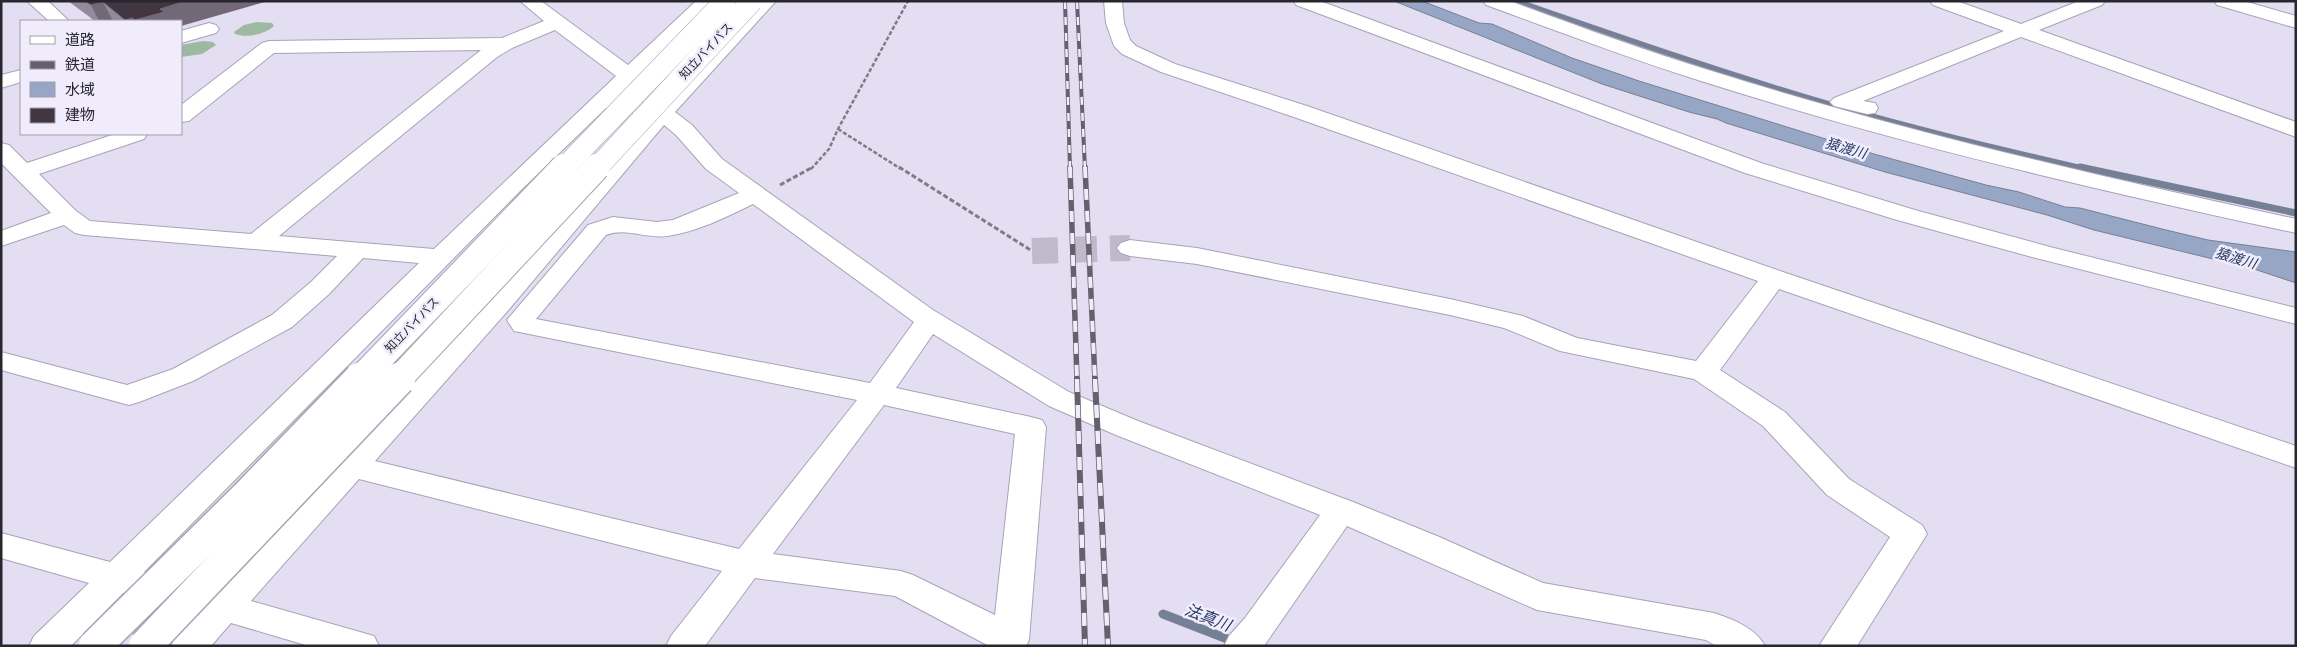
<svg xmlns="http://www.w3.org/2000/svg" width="2297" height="647" viewBox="0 0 2297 647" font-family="'Roboto Condensed','Noto Sans JP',sans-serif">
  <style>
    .green { fill: #9db9a2 }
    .water { fill: #96a6c4; stroke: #758097 }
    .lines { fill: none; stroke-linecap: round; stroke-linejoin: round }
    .stream-far2 { stroke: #758097; stroke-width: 5.5 }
    .stream-far1 { stroke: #758097; stroke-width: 7 }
    .stream { stroke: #758097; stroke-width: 9 }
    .minor-tunnel { stroke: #beb9cb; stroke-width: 26; stroke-dasharray: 26 13; stroke-linecap: butt }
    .minor-casing { stroke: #a8a3b5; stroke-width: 2 }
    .path-far1 { stroke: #7f7b88; stroke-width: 2.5; stroke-dasharray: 4 2; stroke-linecap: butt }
    .path { stroke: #7f7b88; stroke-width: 3; stroke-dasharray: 5 2.5; stroke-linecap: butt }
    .minor { fill: #fff; fill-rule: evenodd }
    .rail-far2-casing { stroke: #64616c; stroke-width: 4 }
    .rail-far1-casing { stroke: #64616c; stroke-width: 5.5 }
    .rail-casing { stroke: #64616c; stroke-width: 6 }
    .rail-far2 { stroke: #f0ecfc; stroke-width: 2.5; stroke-dasharray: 8; stroke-linecap: butt }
    .rail-far1 { stroke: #f0ecfc; stroke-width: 4; stroke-dasharray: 11; stroke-linecap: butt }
    .rail { stroke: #f0ecfc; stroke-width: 4.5; stroke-dasharray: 13; stroke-linecap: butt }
    .highway-bridge-far2-casing { stroke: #a8a3b5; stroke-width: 22; stroke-linecap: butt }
    .highway-bridge-far1-casing { stroke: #a8a3b5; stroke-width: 28; stroke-linecap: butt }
    .highway-bridge-casing { stroke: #a8a3b5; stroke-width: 35; stroke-linecap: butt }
    .highway-bridge-far2 { stroke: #fff; stroke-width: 21 }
    .highway-bridge-far1 { stroke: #fff; stroke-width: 26 }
    .highway-bridge { stroke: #fff; stroke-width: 32 }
    .wall { fill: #938a9a }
    .shaded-wall { fill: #736878 }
    .building { fill: #433643; stroke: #736878 }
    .labels { text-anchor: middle; stroke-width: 5; stroke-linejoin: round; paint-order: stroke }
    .street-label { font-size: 12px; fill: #29272e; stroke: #f0ecfc }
    .water-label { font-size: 14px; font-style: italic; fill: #223660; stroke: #f0ecfc }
    .near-water-label { font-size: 16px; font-style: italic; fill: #223660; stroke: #f0ecfc }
  </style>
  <rect width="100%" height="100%" fill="#e3def2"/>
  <!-- green -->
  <g class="green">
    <path d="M 257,22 L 272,23 L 274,26 C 264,35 247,38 235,34 L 234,32 L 244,25 Z"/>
    <polygon points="203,41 213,42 216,45 202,54 181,57 181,45"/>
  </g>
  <!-- water -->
  <polygon class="water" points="1394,1 1422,1 1479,23 1492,24 1572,58 1639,81 1874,154 1986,185 2019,192 2065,207 2080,208 2162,229 2208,240 2296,252 2296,283 2254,269 2094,230 2047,215 1885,172 1726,123 1717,119 1689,112 1602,84"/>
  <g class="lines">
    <!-- stream-far2 -->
    <path class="stream-far2" d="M 1516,1 C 1620,37 1723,73 1829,104 C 1914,129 2000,149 2086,169"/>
    <!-- stream-far1 -->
    <polyline class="stream-far1" points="2080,167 2296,213"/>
    <!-- stream -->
    <polyline class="stream" points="1163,614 1235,642"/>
    <!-- minor-tunnel -->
    <polyline class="minor-tunnel" points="1032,251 1130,248"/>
    <!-- minor casing -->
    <g class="minor-casing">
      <g id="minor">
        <polygon points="27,1 48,1 69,21 49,21"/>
        <path d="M 520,1 L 541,1 L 628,65 L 696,1 L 716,1 L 644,72 L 653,74 L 656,78 L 653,82 L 646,84 L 633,82 L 617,98 L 658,106 L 757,1 L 776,1 L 675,112 L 692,125 L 722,159 L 933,310 L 1069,392 L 1138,421 L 1353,502 L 1437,536 L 1543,583 L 1714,613 C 1732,619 1756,628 1765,646 L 1716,646 L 1706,640 L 1537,610 L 1347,526 L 1264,646 L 1224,646 L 1229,636 L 1245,618 L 1320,515 L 1116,435 L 1049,406 L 933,334 L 896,388 L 1031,417 L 1042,420 L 1046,427 L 1029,640 L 1026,646 L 989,646 L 895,596 L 755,578 L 705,646 L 666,646 L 671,636 L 722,571 L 359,479 L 251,601 L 374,636 L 379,646 L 309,646 L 231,623 L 211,646 L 171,646 L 176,636 L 197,614 L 123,593 L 71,646 L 29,646 L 34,636 L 89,583 L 1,558 L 1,533 L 110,562 L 419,263 L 363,258 L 329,294 L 292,327 L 193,381 L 139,402 L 129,405 L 1,370 L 1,352 L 127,385 L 173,369 L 272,315 L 311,282 L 337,256 L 84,235 L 75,233 L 64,225 L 1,246 L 1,231 L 51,213 L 1,163 L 1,143 L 9,145 L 27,163 L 115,134 L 147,134 L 144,139 L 39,174 L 76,211 L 90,221 L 251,234 L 481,50 L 274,53 L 189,121 L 181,122 L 181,105 L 262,43 L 269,41 L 502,38 L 544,21 ZM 555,30 L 616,76 L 434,249 L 279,236 L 497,57 L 512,48 ZM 606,108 L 648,116 L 493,295 L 217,592 L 144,572 L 520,191 ZM 664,125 L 676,135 L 706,169 L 739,193 L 673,220 L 657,222 L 613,217 L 588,225 L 507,320 L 514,331 L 524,333 L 857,400 L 739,549 L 375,461 L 511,307 ZM 753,204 L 914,322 L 870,383 L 536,319 L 606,235 C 625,227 647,239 667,236 C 697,232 726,217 753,204 ZM 884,405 L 1015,434 L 995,615 L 913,575 L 901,571 L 773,554 Z"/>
        <polygon points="1104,1 1122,1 1124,23 1130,40 1136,46 1175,64 1307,106 1783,272 2296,446 2296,468 1779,289 1720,370 1785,412 1849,479 1922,525 1927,534 1857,646 1819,646 1890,537 1827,495 1763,426 1694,379 1560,351 1504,328 1450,315 1197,264 1130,256 1121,253 1117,248 1121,243 1130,240 1197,248 1450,299 1523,316 1577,338 1696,361 1758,281 1291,116 1161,72 1122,54 1114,46 1106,23"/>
        <polygon points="1293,1 1320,1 1761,163 1915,210 2050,247 2296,308 2296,324 2032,257 1897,220 1745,173 1296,5"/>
        <path d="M 1483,1 L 1510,1 C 1578,26 1646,51 1715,72 C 1906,132 2101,177 2296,219 L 2296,233 C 2096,190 1896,143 1701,81 C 1628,58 1557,31 1486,5 Z"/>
        <polygon points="1930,1 1957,1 2021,24 2079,1 2105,1 2102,5 2039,30 2296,122 2296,137 2021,37 1863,101 1875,103 1878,108 1875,113 1867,114 1834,106 1830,102 1834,98 2004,31 1933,5"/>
        <polygon points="2214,1 2244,1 2296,16 2296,28 2217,5"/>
        <polygon points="209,23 216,25 219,29 216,33 181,43 181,31"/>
        <polygon points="21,70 21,82 1,88 1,75"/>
      </g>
    </g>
    <!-- path-far1 -->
    <g class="path-far1">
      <polyline points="838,129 901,169"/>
      <polyline points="811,169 829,149 838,129 908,1"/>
    </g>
    <!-- path -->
    <g class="path">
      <polyline points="899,167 1032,251"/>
      <polyline points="780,185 813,167"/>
    </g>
    <!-- minor -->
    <use href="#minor" class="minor"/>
    <!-- rail-far2 casing -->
    <g class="rail-far2-casing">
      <g id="rail-far2">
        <polyline points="1065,1 1070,169"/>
        <polyline points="1077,1 1085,169"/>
      </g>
    </g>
    <!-- rail-far1 casing -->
    <g class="rail-far1-casing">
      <g id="rail-far1">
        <polyline points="1070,167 1077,380"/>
        <polyline points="1085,167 1095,380"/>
      </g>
    </g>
    <!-- rail casing -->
    <g class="rail-casing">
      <g id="rail">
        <polyline points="1077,379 1085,646"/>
        <polyline points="1095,379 1108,646"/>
      </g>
    </g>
    <!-- rail-far2 -->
    <use href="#rail-far2" class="rail-far2"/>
    <!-- rail-far1 -->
    <use href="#rail-far1" class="rail-far1"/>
    <!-- rail -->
    <use href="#rail" class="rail"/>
    <!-- highway-bridge-far2 casing -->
    <g class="highway-bridge-far2-casing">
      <g id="highway-bridge-far2">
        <polyline points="563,169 725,1"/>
        <polyline points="596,169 752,1"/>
      </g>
    </g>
    <!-- highway-bridge-far1 casing -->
    <g class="highway-bridge-far1-casing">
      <g id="highway-bridge-far1">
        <polyline points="359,380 564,167"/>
        <polyline points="398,380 597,167"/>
      </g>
    </g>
    <!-- highway-bridge casing -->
    <g class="highway-bridge-casing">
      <g id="highway-bridge">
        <polyline points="95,646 246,497 360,379"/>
        <polyline points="145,646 399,379"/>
      </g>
    </g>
    <!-- highway-bridge-far2 -->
    <use href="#highway-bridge-far2" class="highway-bridge-far2"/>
    <!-- highway-bridge-far1 -->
    <use href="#highway-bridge-far1" class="highway-bridge-far1"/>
    <!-- highway-bridge -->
    <use href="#highway-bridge" class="highway-bridge"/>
  </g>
  <!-- wall -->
  <polygon class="wall" points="68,1 268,1 181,21 95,21"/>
  <!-- shaded-wall -->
  <g class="shaded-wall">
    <polygon points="186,1 268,1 181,26 181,21 135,21 135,20 160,9"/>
    <polygon points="103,2 113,21 99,21 91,5"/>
    <polygon points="132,18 134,21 126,21 125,20"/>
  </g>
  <!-- building -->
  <polygon class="building" points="85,1 186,1 160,9 164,12 135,20 132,18 125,20 103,2 91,5"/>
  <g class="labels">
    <!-- street labels -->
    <g class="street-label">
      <text transform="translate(706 51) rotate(-47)" y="4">知立バイパス</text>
      <text transform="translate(412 325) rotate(-46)" y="4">知立バイパス</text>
    </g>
    <!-- water labels -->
    <g class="water-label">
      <text transform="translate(1846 148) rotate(16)" y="5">猿渡川</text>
      <text transform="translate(2236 258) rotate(17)" y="5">猿渡川</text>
    </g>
    <!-- near-water labels -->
    <g class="near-water-label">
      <text transform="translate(1208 617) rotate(21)" y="6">法真川</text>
    </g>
  </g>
  <!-- border -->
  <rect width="2297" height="647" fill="none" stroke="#29272e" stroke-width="5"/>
  <!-- legend -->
  <rect x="20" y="20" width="162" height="115" fill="#f0ecfc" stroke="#a09daa"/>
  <rect x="30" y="36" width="25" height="8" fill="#ffffff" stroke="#a09daa"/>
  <text x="65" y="45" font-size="15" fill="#29272e">道路</text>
  <rect x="30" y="61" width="25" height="8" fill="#64616c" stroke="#a09daa"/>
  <text x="65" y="70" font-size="15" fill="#29272e">鉄道</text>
  <rect x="30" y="82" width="25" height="15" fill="#96a6c4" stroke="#a09daa"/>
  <text x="65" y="95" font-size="15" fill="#29272e">水域</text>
  <rect x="30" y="108" width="25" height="15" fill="#433643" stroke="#a09daa"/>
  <text x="65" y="120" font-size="15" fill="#29272e">建物</text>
</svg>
